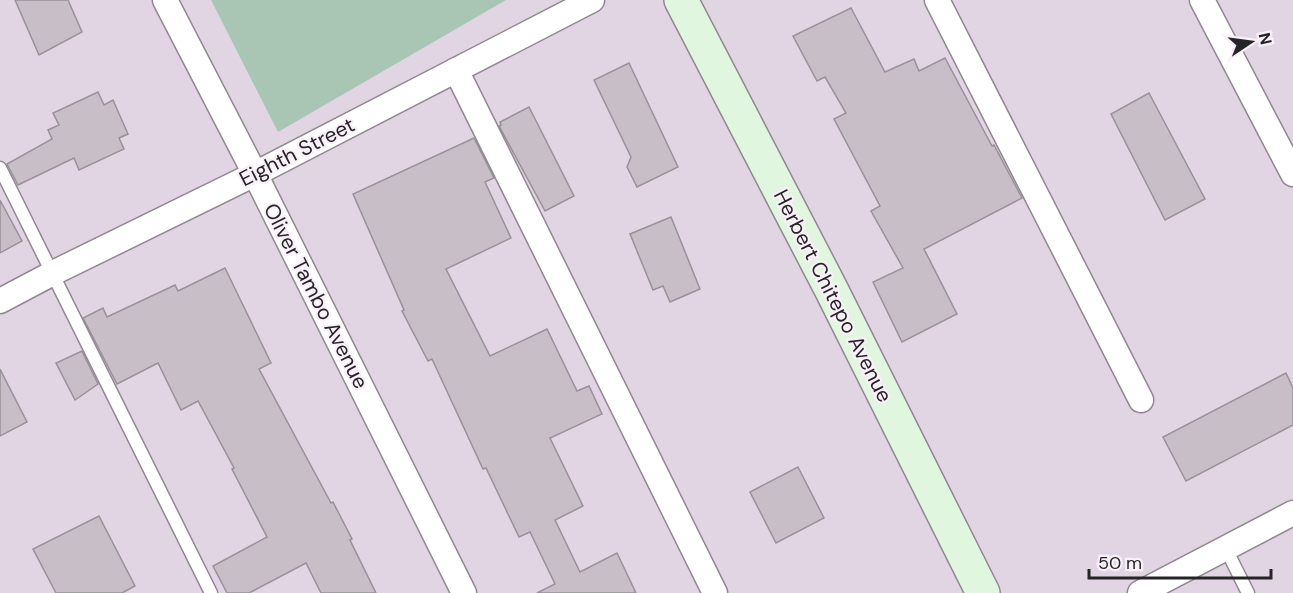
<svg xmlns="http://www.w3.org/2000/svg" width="1293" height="593" viewBox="0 0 1293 593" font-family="'DM Sans',sans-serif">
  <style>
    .built { fill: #e2d5e3 }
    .green { fill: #a9c6b4 }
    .building { fill: #c7bec7; stroke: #999199; stroke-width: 1.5 }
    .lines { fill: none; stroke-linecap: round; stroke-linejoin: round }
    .service-casing { stroke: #908890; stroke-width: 15 }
    .minor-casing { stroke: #908890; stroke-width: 27 }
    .secondary-casing { stroke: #908890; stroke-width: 36 }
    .service { stroke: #fff; stroke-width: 12 }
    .minor { stroke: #fff; stroke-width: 24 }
    .secondary { stroke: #e1f6df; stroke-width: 33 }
    .labels { text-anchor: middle; stroke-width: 4.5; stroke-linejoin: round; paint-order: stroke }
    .street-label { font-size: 21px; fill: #272428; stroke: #f9f0f9 }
  </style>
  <rect width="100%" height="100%" fill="#ebe3ec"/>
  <!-- built -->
  <rect class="built" x="0" y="0" width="1293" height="593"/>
  <!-- green -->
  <polygon class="green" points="211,0 506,0 278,132"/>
  <!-- building -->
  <g class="building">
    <polygon points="15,0 68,0 82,32 39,55"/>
    <polygon points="851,8 885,72 914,59 919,71 945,58 992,146 994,145 1022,198 924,249 957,314 902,342 873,282 903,268 871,211 880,206 834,119 846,113 825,77 817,81 793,36"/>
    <polygon points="629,63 678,167 637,187 627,167 631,157 594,80"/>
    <polygon points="98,92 104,105 113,100 128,134 119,138 124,149 79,170 74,158 18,185 7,164 52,139 48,130 59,125 53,113"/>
    <polygon points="1149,93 1205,199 1165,220 1111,114"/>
    <polygon points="529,107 574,196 545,211 499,126 501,125 500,122"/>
    <polygon points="474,138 494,178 485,182 511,238 446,269 490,356 547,329 577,391 589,386 602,414 550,438 583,506 555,520 580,572 617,553 636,593 537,593 555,584 530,532 519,537 486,468 483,469 432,359 428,361 402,311 404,310 353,194"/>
    <polygon points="0,200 22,241 0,253"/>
    <polygon points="671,217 700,289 670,302 663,286 653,290 630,234"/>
    <polygon points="225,268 271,363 259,369 331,503 333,502 352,539 350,540 376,593 321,593 306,563 249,593 227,593 213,566 267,537 232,469 234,468 198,401 181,410 158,363 117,384 83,318 103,308 107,317 175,285 178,291"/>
    <polygon points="82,351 98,384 75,400 56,363"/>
    <polygon points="0,369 27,422 0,436"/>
    <polygon points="1286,373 1293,388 1293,425 1186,481 1163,437"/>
    <polygon points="798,467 824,518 776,543 750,492"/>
    <polygon points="99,516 135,586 122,593 56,593 33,549"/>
  </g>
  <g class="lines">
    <!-- service casing -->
    <g class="service-casing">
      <g id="service">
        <polyline points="0,168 211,593"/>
        <polyline points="1226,549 1248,593"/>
      </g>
    </g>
    <!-- minor casing -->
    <g class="minor-casing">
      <g id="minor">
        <polyline points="165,0 255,174 464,593"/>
        <polyline points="937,0 1141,400"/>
        <polyline points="1202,0 1293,174"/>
        <polyline points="456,70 715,593"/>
        <polyline points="0,301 53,273 255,174 592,0"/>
        <polyline points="1140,593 1293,513"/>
      </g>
    </g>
    <!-- secondary casing -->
    <g class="secondary-casing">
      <polyline id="secondary" points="681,0 831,289 983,593"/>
    </g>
    <!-- service -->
    <use href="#service" class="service"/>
    <!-- minor -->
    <use href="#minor" class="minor"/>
    <!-- secondary -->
    <use href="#secondary" class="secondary"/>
  </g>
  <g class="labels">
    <!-- street labels -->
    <g class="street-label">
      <text transform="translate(297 152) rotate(-27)" y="7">Eighth Street</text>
      <text transform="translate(316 296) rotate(63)" y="7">Oliver Tambo Avenue</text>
      <text transform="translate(833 296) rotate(63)" y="7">Herbert Chitepo Avenue</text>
    </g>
  </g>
  <!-- north arrow -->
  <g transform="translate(1251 42) rotate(77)" stroke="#f9f0f9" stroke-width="4.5" paint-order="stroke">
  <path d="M0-4.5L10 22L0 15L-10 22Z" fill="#272428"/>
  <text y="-9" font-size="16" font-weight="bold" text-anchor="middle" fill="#272428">N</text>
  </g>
  <!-- scale -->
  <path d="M1089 569v9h182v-9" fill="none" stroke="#272428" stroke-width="3"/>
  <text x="1098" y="569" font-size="18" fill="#272428" stroke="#f9f0f9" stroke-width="4.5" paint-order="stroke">50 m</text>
</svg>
